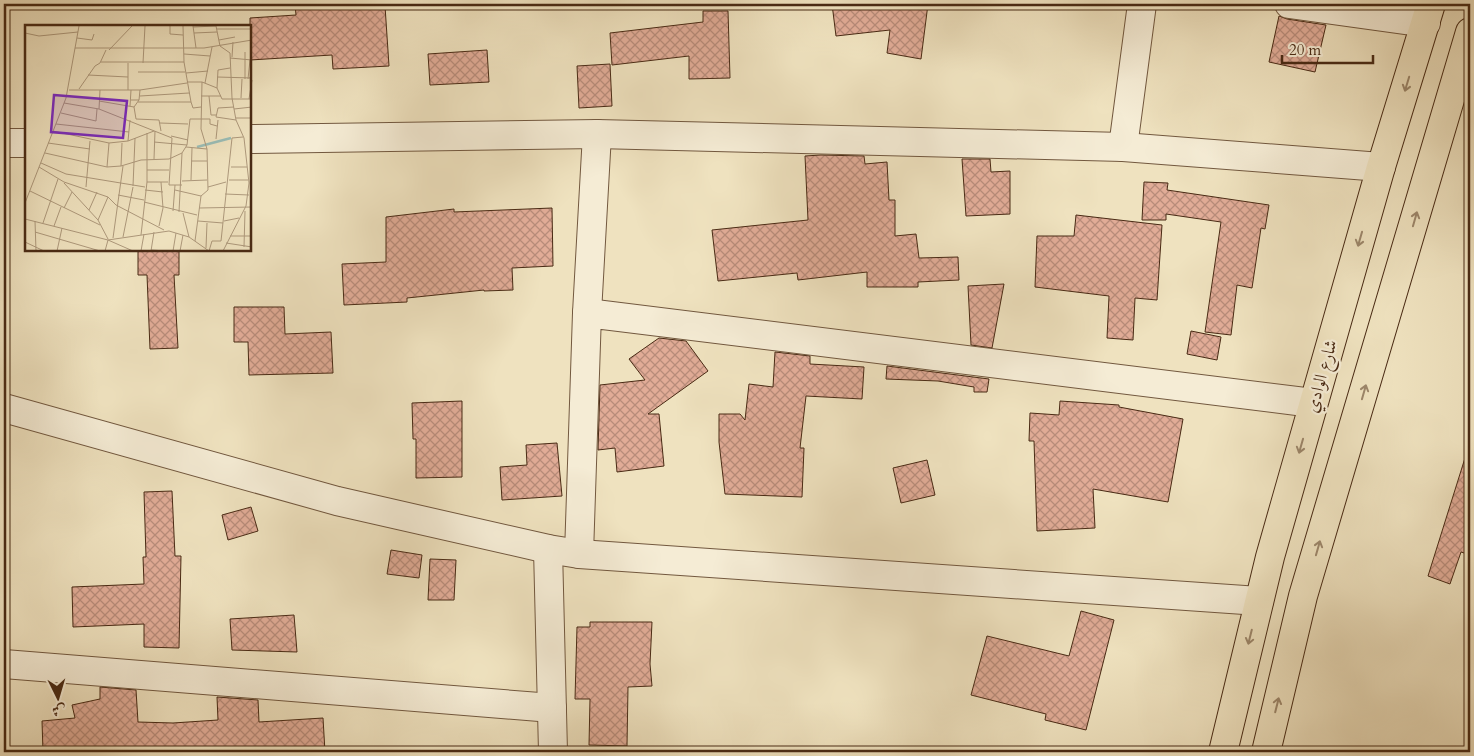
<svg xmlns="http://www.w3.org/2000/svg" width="1474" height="756" viewBox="0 0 1474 756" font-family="Cardo,Amiri,serif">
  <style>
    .building { fill: url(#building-cross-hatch); stroke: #492a14 }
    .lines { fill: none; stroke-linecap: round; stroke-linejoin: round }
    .minor-casing { stroke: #72583f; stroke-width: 30 }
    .major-casing { stroke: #492a14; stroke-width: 30 }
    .minor { stroke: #f5ecd5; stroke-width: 28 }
    .major { stroke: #efe2bf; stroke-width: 28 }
    .oneway { stroke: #9c866a }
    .labels { text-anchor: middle; stroke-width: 4.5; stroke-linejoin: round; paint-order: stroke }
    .street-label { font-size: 18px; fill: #492a14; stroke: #f5ecd5 }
    .inset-river { fill: none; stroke: #9abdb6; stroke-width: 2.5 }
    .inset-road { fill: none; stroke: #ad987b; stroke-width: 1 }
    .view { fill: #7b2cbf; fill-opacity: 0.15; stroke: #7b2cbf; stroke-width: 2.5 }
    .inset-edge { fill: none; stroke: #492a14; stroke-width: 2.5 }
  </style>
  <defs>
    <pattern id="building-cross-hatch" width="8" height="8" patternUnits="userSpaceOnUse" patternTransform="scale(1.25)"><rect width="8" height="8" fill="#e1ac97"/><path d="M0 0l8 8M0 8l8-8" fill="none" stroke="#b88c7a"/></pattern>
  </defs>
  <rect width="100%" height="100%" fill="#efe2bf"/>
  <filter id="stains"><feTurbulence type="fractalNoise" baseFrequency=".004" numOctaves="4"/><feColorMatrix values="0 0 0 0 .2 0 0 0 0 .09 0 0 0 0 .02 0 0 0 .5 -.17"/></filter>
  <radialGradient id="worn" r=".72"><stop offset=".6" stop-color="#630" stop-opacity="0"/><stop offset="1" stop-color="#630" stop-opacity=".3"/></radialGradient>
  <!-- building -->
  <g class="building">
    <polygon points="295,4 327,4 328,9 385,6 389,66 333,69 332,55 250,60 250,18 296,15"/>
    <polygon points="832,4 928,4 921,59 887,53 890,30 836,36"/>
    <polygon points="703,11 728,11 730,78 689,79 689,56 612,65 610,33 703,22"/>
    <polygon points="1279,16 1287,19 1326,25 1315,72 1269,62"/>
    <polygon points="487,50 489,82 430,85 428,54"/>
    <polygon points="610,64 612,106 579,108 577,66"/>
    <polygon points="821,155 864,156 865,164 887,162 889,200 895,200 895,236 916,234 919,258 958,257 959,280 918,282 918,287 867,287 867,272 798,280 797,273 718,281 712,230 808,220 805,156"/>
    <polygon points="962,159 990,159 991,172 1010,171 1010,214 966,216"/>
    <polygon points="1144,182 1168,183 1167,190 1269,205 1265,229 1261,228 1252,288 1237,285 1231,335 1205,332 1221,222 1166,214 1166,220 1142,220"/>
    <polygon points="552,208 553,266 512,268 513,290 484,291 484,290 407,298 407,302 344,305 342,264 386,262 386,217 454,209 454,212"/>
    <polygon points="1076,215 1162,225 1157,300 1135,298 1133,340 1107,338 1109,296 1035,287 1037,236 1074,236"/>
    <polygon points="138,250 179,250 179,275 174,275 178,348 150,349 147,275 138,275"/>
    <polygon points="1004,284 992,348 971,345 968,286"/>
    <polygon points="234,307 284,307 285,334 331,332 333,373 249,375 248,342 234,342"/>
    <polygon points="1191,331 1221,337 1217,360 1187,354"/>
    <polygon points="659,338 686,341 708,371 648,414 659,414 664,466 617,472 615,448 598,450 600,385 645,380 629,359"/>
    <polygon points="775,352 810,356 810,364 864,367 862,399 806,396 800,448 804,448 802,497 725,494 719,442 719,414 740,414 745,420 749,384 773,387"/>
    <polygon points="887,366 989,379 987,392 974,392 974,387 938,381 886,379"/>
    <polygon points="462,401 462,477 416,478 416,439 413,439 412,403"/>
    <polygon points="1060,401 1119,405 1119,407 1183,419 1168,502 1093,489 1095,528 1037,531 1034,441 1029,441 1030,413 1059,415"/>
    <polygon points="557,443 562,496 502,500 500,467 527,465 526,445"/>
    <polygon points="1465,458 1470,459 1470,555 1461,552 1450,584 1428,576"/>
    <polygon points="927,460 935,495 901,503 893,468"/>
    <polygon points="172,491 175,556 181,556 179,648 144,647 144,624 73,627 72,587 144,584 143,557 146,557 144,492"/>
    <polygon points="251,507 258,531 228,540 222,515"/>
    <polygon points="391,550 422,555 419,578 387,574"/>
    <polygon points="430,559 456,560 454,600 428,600"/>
    <polygon points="1081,611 1114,620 1086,730 1045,720 1046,714 971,695 987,636 1069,656"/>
    <polygon points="294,615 297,652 232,650 230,619"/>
    <polygon points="590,622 652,622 650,664 652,686 628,687 627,746 589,745 590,699 575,699 577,627 590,627"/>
    <polygon points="100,687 136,690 138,722 173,723 218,720 217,697 258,700 259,722 323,718 325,752 43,752 42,721 75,718 72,705 100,699"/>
  </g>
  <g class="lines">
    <!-- minor casing -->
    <g class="minor-casing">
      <g id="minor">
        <polyline points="1289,4 1426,23"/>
        <polyline points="250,139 597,134 1123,147 1381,167"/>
        <polyline points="4,143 26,143"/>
        <polyline points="1123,147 1142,4"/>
        <polyline points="587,313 597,134"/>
        <polyline points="4,408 337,501 548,549 579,554 1259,601"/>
        <polyline points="548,549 553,752"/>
        <polyline points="579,554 587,313 1313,403"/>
        <polyline points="4,664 552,708"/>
      </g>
    </g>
    <!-- major casing -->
    <g class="major-casing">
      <g id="major">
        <polyline points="1223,752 1270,557 1381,167 1431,4"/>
        <polyline points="1266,752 1303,596 1470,32"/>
      </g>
    </g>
    <!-- minor -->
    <use href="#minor" class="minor"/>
    <!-- major -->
    <use href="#major" class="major"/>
  </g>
  <!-- one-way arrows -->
  <defs><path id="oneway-shaft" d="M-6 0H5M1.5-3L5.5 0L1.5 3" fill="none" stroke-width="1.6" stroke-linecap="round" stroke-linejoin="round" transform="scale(1.25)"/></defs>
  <g class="oneway">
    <use href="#oneway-shaft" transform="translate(1407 84) rotate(107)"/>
    <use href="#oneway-shaft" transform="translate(1415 219) rotate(-74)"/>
    <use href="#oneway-shaft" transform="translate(1360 239) rotate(106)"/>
    <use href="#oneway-shaft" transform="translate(1364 392) rotate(-74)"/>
    <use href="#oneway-shaft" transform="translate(1301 446) rotate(106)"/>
    <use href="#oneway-shaft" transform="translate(1318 548) rotate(-74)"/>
    <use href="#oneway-shaft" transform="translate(1250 637) rotate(104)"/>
    <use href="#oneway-shaft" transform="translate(1277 705) rotate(-76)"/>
  </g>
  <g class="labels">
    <!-- street labels -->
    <g class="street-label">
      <text transform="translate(1321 376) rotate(-74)" y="6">شارع الوادي</text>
    </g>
  </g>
  <!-- overview -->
  <g transform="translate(25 25)">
    <rect width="226" height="226" fill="#efe2bf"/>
    <path class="inset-river" d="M 172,122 L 206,113"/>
    <path class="inset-road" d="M 145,1 L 145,9 L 158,10M 158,1 L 159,37 L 166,77 L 168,83 L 176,82M 168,1 L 171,23M 191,1 L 195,21 L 205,28 L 207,73 L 211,95 L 219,113 L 224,158 L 221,181 L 198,226M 168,2 L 191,1M 192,4 L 227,4M 0,8 L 14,11 L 53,7M 169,8 L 192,7M 52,13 L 67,15 L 69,9M 194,15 L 210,12M 50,23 L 179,23 L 227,15M 84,25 L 107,1M 220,27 L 220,54M 159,29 L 185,31M 207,32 L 208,17M 205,33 L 227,35M 76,37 L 159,37M 118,38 L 120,1M 113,47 L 160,47M 161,48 L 183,46M 63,50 L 103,52M 192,52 L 227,53M 223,54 L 225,35M 162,57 L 177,57 L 192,63 L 197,74 L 227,74M 180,58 L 187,22M 192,63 L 193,45 L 205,43M 54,64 L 70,41 L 75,38 L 81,25M 44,65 L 115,65 L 162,58M 103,65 L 103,38M 115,71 L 164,68M 176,71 L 196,71M 184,71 L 186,90 L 191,90M 216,73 L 217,54M 224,74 L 227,55M 106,75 L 114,75 L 115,65M 74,76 L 109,82 L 114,75M 113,77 L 166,77M 39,78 L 74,84 L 147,113 L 144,160 L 157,160M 105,81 L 106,65M 109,82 L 111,94 L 134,95 L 136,106M 209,82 L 193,83 L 191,92 L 211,95M 74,84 L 75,65M 209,84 L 227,82M 36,88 L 71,96 L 72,84M 211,93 L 227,93M 135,98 L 163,99M 31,99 L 104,107M 28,106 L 84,118 L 103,116 L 129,106M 146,111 L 163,115M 191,114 L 193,95M 103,116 L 105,95M 129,117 L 162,120M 23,118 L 65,124M 161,122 L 182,124M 20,128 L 82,142 L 96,141 L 116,135 L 144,134 L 157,128 L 162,120 L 165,94 L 185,94 L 185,99 L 192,101M 129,134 L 130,106M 166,136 L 182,136M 16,138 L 41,149 L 120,162M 96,141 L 97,118M 14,142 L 39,157 L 83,172 L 91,180 L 139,205M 82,142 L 84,118M 206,142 L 222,142M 122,145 L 144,145M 166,155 L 167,123M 204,155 L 223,155M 157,156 L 182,155M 122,157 L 143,157M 39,158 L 73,195 L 83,214M 108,161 L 110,113M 61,162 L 65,116M 183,162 L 201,157M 120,165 L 138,167M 150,165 L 176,171M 5,166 L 75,200M 200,169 L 224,170M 93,170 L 119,175M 119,177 L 172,190M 0,178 L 41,73 L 54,1M 39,183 L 47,167M 174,183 L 227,182M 64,185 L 72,167M 148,186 L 150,160M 154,187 L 157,128M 158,188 L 164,212M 0,194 L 83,215 L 144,206 L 164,212 L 184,226M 73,195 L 83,172M 10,196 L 11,226M 173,196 L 198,198M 199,196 L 214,193M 18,198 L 33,154M 29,201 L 36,182M 134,201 L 138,183 L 136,157M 10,207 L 75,226M 116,210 L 122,157 L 122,108M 205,211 L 227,211M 98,212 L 108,162M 88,213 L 98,141M 170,216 L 176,171 L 183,165 L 182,124 L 176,104 L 177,57M 0,217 L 19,226M 201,218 L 227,222M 219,222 L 220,186M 181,223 L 182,198M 126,225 L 141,226M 32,226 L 37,203M 80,226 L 83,215 L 108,226M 116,226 L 119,209M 126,226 L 129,207M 148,226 L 151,208M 155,226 L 158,210M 184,226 L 187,216 L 196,216 L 207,113 L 218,112"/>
    <path class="view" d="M 29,70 L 102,76 L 98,113 L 26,107 Z"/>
    <rect width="226" height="226" class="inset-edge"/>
  </g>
  <!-- margin -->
  <rect width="1474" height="756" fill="none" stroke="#efe2bf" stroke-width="20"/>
  <rect x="5" y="5" width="1464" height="746" fill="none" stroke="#492a14" stroke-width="2.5"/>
  <rect x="10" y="10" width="1454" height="736" fill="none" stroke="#492a14"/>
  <!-- north arrow -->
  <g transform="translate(58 698) rotate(175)" stroke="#f5ecd5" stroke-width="4" paint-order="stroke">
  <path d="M0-4L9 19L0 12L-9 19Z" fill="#492a14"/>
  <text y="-8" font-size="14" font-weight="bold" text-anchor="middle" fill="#492a14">ش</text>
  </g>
  <!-- scale -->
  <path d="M1282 55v8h91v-8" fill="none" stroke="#492a14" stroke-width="2.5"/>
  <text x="1289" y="55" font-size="15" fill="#492a14" stroke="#f5ecd5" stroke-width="4" paint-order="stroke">20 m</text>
  <rect width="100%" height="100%" filter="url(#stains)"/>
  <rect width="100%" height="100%" fill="url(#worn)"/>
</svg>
